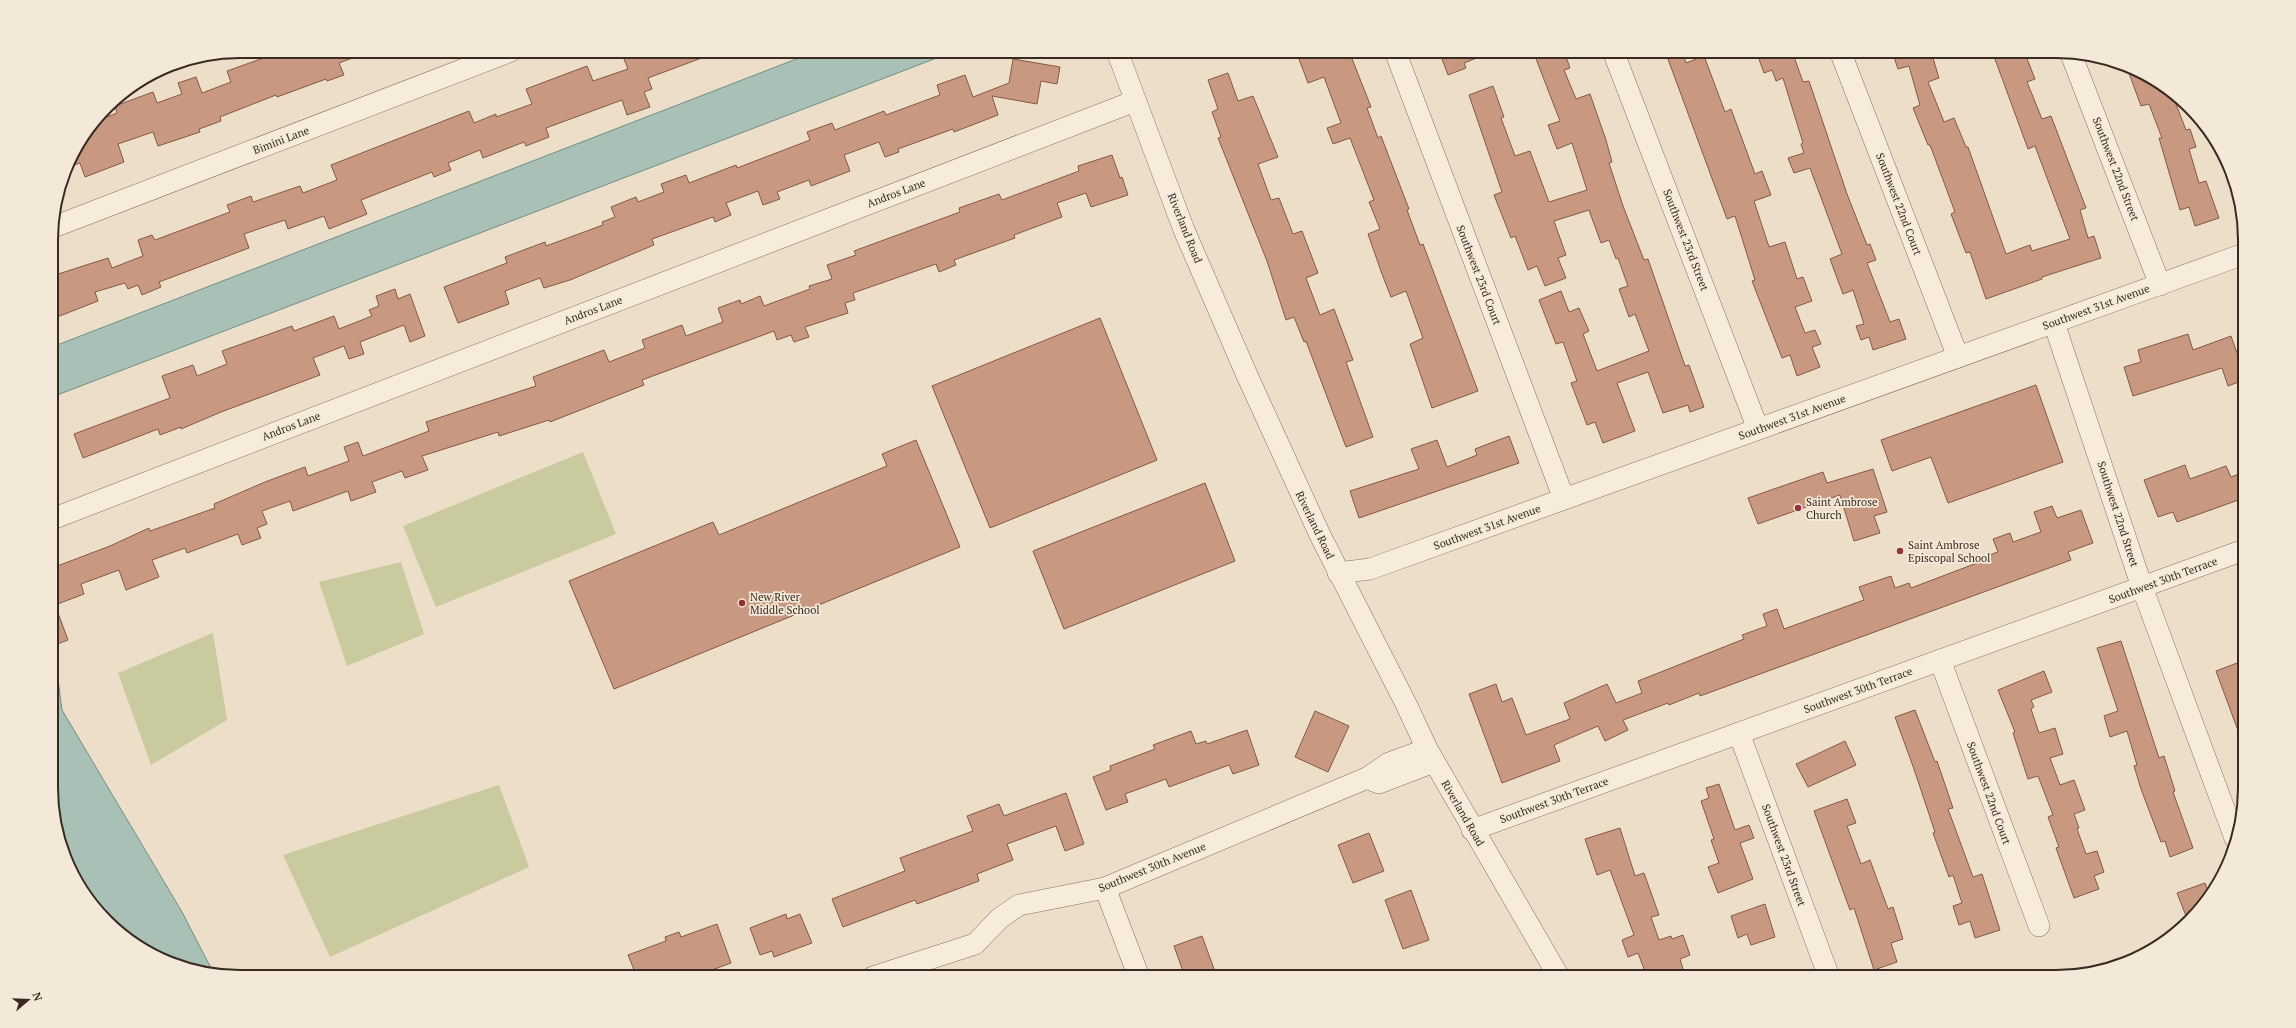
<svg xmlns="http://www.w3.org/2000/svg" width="2296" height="1028" viewBox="0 0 2296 1028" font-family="'PT Serif',serif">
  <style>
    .green { fill: #c9ca9d }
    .water { fill: #a9c0b7; stroke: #708f84 }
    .building { fill: #c89881; stroke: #855945 }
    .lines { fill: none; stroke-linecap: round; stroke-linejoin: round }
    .minor-casing { stroke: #87705e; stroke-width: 22 }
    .minor { stroke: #f7ecdb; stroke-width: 21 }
    .poi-dot { fill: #93323b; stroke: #f4e9d8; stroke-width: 1.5 }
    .labels { text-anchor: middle; stroke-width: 3.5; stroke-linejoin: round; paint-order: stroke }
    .street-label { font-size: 11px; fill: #392a21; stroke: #f4e9d8 }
    .poi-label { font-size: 11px; fill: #392a21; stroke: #f4e9d8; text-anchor: start }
    .rim { fill: none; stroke: #392a21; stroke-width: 2 }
  </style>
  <rect width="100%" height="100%" fill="#ecdec8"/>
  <!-- green -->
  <g class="green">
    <polygon points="583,452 616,534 436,607 403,526"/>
    <polygon points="401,562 424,634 347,666 319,582"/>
    <polygon points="213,633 227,720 151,765 118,673"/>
    <polygon points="499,785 529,867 330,957 283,855"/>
  </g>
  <!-- water -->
  <g class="water">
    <polygon points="817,51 955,51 52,397 52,347"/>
    <polygon points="56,664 62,710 182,912 213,972 168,963 125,938 90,903 66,860 53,813 52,665"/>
  </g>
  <!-- building -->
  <g class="building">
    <polygon points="283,51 366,53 339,63 344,75 327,81 326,79 277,97 276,95 220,117 221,121 199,129 200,132 158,146 153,132 118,144 124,162 85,177 80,163 68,167 71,156 99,120 117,113 115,106 153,92 157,103 182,94 178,83 196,77 202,93 231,82 227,71"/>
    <polygon points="647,51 715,53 648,78 652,89 644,92 650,107 627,115 622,100 546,128 549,137 526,146 524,142 483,158 480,150 448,163 451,170 434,177 432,172 361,200 367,214 329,229 324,216 288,229 285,220 270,225 244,234 249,248 159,282 161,287 142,295 138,285 128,289 125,283 95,292 98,301 52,319 52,276 108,258 112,268 143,256 138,240 152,235 155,240 230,212 227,205 251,196 253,202 300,186 303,193 337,180 331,165 469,111 474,123 496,114 496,117 532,104 526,89 587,66 593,81 628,69 624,59"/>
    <polygon points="1319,51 1349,51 1371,107 1367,108 1378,138 1381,136 1409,209 1407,210 1420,245 1423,244 1478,391 1432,408 1410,344 1423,338 1406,291 1391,297 1382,274 1368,234 1380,229 1369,202 1374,200 1350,138 1333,144 1327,128 1341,123 1324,77 1308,83 1299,59"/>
    <polygon points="1439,51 1492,51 1492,52 1464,63 1466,68 1448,75"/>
    <polygon points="1533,51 1564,51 1570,68 1564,70 1576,99 1590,94 1606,140 1612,162 1609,163 1623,206 1644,260 1648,259 1685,366 1689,365 1704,407 1690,412 1688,405 1663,413 1648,372 1617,383 1635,431 1603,443 1595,422 1587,425 1571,383 1577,381 1563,342 1556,344 1539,300 1561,291 1569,312 1579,308 1589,331 1583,334 1597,371 1649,351 1635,314 1629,317 1619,289 1628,286 1618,258 1616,259 1609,240 1601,243 1589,210 1554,221 1566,255 1558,258 1566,278 1545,286 1537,266 1528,270 1515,236 1511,238 1494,195 1502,192 1469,95 1493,86 1504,117 1501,118 1515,156 1530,151 1549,202 1587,190 1572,143 1557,149 1548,125 1560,121"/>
    <polygon points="1665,51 1682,51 1686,63 1704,56 1725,112 1731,109 1755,174 1762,171 1771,195 1754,201 1769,247 1785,242 1797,279 1803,277 1812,301 1795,307 1805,333 1815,330 1821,344 1812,347 1820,367 1797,376 1790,355 1782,358 1752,281 1755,280 1735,216 1727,219"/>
    <polygon points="1756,51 1792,51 1803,82 1809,81 1847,194 1867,245 1870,244 1876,260 1867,263 1890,322 1899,319 1906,339 1873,350 1869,337 1861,340 1856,326 1864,324 1853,290 1843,294 1830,259 1842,254 1810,168 1794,173 1788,158 1804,153 1801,144 1803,143 1783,78 1776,81 1772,70 1764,73"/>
    <polygon points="1892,51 1945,51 1945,55 1933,58 1939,78 1928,82 1944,122 1954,118 1966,147 1968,147 2006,254 2030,245 2032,251 2070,239 2035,146 2028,149 1992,51 2024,51 2035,79 2027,82 2042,119 2051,116 2086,208 2080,210 2088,238 2094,236 2101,258 2042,277 2042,279 1986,299 1970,252 1966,253 1951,214 1955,212 1930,145 1928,145 1913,108 1920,105 1909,66 1898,69"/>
    <polygon points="1013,59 1060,67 1057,84 1041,81 1037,104 992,96 998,115 954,132 953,129 898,149 899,152 885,157 879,142 844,155 850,171 811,186 809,180 777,192 780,199 763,205 758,191 726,203 731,215 715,222 713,217 652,239 654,245 570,280 544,288 540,278 505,291 509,304 458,323 444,287 507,263 505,257 545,242 546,246 603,225 602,222 615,217 611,207 636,197 638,202 664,192 661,184 686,175 689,183 736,165 737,168 810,140 807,132 832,123 835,130 884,111 886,115 940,95 937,85 965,75 973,97 1009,83"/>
    <polygon points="2126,65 2171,90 2178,98 2174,99 2186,130 2190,129 2196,147 2189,149 2199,183 2206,181 2219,218 2195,226 2189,207 2180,210 2159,138 2162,138 2149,104 2141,106"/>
    <polygon points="1228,73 1238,101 1253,96 1278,157 1258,164 1271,200 1279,198 1293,234 1302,231 1318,273 1306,278 1320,315 1334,309 1353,360 1346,362 1373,437 1346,447 1306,341 1304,342 1294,317 1286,320 1267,261 1218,138 1221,137 1212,112 1218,109 1208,80"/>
    <polygon points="1112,155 1120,178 1122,177 1128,195 1091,207 1086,193 1057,203 1062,217 1014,235 1015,238 954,260 956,265 939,272 936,264 853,293 855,300 845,303 848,313 805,327 809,337 794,342 791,335 777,340 774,331 642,380 644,385 550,422 549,420 499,436 498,432 422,456 428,470 405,478 402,471 372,482 376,492 351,501 348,491 293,511 290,501 262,511 267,524 257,528 261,538 242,545 238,534 187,553 185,548 152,560 159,577 126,590 119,570 81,584 84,594 55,605 68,640 52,646 52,568 110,546 149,528 150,531 215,508 214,504 265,482 305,467 308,476 349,461 344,447 358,442 363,456 429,431 426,422 536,386 533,377 604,350 609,362 645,348 642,340 682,325 686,336 723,322 718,308 740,300 741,304 760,296 764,306 810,289 809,286 832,279 827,265 856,255 854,251 960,212 959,208 999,194 1002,200 1079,171 1078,166"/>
    <polygon points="395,289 398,299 410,294 425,336 410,342 404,325 360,342 364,354 349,359 344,346 313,358 320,375 221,412 181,429 181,427 160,435 158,429 83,458 74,434 170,398 162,376 193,365 197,376 227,364 222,351 292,326 294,331 334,316 339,329 372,316 369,310 379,306 376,296"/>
    <polygon points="1100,318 1157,460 990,528 932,386"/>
    <polygon points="2188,334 2193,350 2231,336 2237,353 2244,350 2244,380 2228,386 2222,368 2133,396 2124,367 2141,362 2138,350"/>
    <polygon points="2036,385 2063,462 1948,503 1931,457 1892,471 1881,440"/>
    <polygon points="1509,436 1519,463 1359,518 1350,491 1419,469 1411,449 1437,440 1447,467 1477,455 1475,449"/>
    <polygon points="916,440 960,547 614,689 569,581 713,522 719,535 887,466 882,454"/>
    <polygon points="2185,465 2190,479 2226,466 2231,477 2244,472 2244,498 2177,522 2173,512 2158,517 2144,480"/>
    <polygon points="1873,469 1887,512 1874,516 1880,533 1854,541 1840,495 1758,524 1748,498 1823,472 1827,483"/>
    <polygon points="1205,483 1235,561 1064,629 1033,551"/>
    <polygon points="2052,506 2057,518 2081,510 2093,543 2068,552 2071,560 1700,696 1699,693 1669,705 1668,703 1623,720 1628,730 1605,741 1598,726 1554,745 1560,761 1502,783 1469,694 1496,684 1502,702 1512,698 1526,735 1570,719 1564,703 1607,684 1616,703 1642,693 1638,681 1744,639 1742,635 1767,626 1763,614 1777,609 1784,629 1864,600 1859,587 1891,576 1895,588 1909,583 1911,588 1985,560 1984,557 1998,552 1993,539 2010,533 2013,542 2041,532 2034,512"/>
    <polygon points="2121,641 2159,758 2164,756 2175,791 2173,792 2193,848 2170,857 2165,841 2161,842 2141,789 2134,766 2137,765 2127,731 2110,737 2104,716 2118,711 2097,648"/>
    <polygon points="2245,660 2245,743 2243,744 2216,671"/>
    <polygon points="2044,671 2052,692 2031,700 2034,707 2031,709 2039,733 2055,728 2063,754 2050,758 2060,785 2074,780 2085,810 2074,814 2079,828 2077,829 2086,854 2097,851 2104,872 2094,876 2099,889 2074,898 2056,848 2059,847 2048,817 2053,815 2038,776 2028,779 2013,733 2015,732 1998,690"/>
    <polygon points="1915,710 1935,762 1937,761 1953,808 1948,809 1973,877 1982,874 2000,930 1975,938 1970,921 1959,925 1953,906 1962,903 1953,875 1949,877 1933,833 1935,832 1914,769 1895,717"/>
    <polygon points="1315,711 1349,726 1328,772 1295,757"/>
    <polygon points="1247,730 1259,765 1233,774 1229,765 1169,787 1166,779 1125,794 1128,802 1106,810 1093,777 1111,770 1110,766 1155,749 1153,745 1191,731 1196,744 1206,741 1207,744"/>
    <polygon points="1845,741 1856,765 1808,787 1796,764"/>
    <polygon points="1719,784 1735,830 1749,825 1754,838 1740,843 1753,879 1718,893 1708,867 1719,863 1711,840 1714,839 1701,801 1709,798 1706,788"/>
    <polygon points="1066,793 1084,844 1065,851 1056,826 1007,844 1013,860 977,874 979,881 917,904 915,900 843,927 832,899 905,871 900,858 973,831 967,816 999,804 1004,816"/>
    <polygon points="1847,799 1856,823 1847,826 1861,864 1870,860 1888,909 1893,907 1903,939 1891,943 1897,962 1874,970 1854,908 1850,910 1814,811"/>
    <polygon points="1620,828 1635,876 1644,873 1659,915 1651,917 1659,940 1671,936 1672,939 1683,935 1690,955 1680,959 1683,969 1663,977 1647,977 1638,953 1628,957 1622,940 1634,935 1610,870 1597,875 1585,839"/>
    <polygon points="1369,833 1384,871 1353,883 1338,845"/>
    <polygon points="2205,883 2210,896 2188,921 2177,893"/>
    <polygon points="1411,890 1429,940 1403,949 1385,900"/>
    <polygon points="1765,904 1775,937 1751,945 1747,934 1738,938 1731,916"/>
    <polygon points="786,914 787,919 800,914 812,943 774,957 772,951 760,955 750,928"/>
    <polygon points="717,924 731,963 693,977 637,977 628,955 666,941 665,937 679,932 681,937"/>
    <polygon points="1202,936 1217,977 1185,977 1174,946"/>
  </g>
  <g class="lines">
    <!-- minor casing -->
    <g class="minor-casing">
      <g id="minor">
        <polyline points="1117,51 1184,230 1246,373 1320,535 1407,706 1427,749 1559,977"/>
        <polyline points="1395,51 1564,499"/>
        <polyline points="1613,51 1758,429"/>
        <polyline points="1840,51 1958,357"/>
        <polyline points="2071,54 2160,285"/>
        <polyline points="51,228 511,51"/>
        <polyline points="2054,323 2142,587 2235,838"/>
        <polyline points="52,519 1135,101"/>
        <polyline points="1338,573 1370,569 2244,254"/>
        <polyline points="1940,660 2039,926"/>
        <polyline points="1739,733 1829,977"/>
        <polyline points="1367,778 1379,783 1434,762"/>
        <polyline points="1472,830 2244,550"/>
        <polyline points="1105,888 1139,977"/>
        <polyline points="873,977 975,944 1000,918 1019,905 1105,888 1367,778 1389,763 1427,749"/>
      </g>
    </g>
    <!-- minor -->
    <use href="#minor" class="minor"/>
  </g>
  <!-- markers -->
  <g class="poi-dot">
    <circle cx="1798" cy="508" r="4"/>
    <circle cx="1900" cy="551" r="4"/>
    <circle cx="742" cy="603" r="4"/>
  </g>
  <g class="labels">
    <!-- street labels -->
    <g class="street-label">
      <text transform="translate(281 140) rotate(-21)" y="4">Bimini Lane</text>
      <text transform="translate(2116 169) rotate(69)" y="4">Southwest 22nd Street</text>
      <text transform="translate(896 193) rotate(-21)" y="4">Andros Lane</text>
      <text transform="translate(1899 204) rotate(69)" y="4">Southwest 22nd Court</text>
      <text transform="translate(1185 228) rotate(68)" y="4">Riverland Road</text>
      <text transform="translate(1686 240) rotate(69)" y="4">Southwest 23rd Street</text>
      <text transform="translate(1479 275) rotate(69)" y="4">Southwest 23rd Court</text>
      <text transform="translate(2096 307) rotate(-20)" y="4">Southwest 31st Avenue</text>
      <text transform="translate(593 310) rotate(-21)" y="4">Andros Lane</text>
      <text transform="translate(1792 417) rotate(-20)" y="4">Southwest 31st Avenue</text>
      <text transform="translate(291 426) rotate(-21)" y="4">Andros Lane</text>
      <text transform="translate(2118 514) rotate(72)" y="4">Southwest 22nd Street</text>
      <text transform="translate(1315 525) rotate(64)" y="4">Riverland Road</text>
      <text transform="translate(1487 527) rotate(-20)" y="4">Southwest 31st Avenue</text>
      <text transform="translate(2163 580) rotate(-20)" y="4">Southwest 30th Terrace</text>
      <text transform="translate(1858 690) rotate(-20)" y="4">Southwest 30th Terrace</text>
      <text transform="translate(1989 793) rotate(70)" y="4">Southwest 22nd Court</text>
      <text transform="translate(1554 800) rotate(-20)" y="4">Southwest 30th Terrace</text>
      <text transform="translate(1463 813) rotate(60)" y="4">Riverland Road</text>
      <text transform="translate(1784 855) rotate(70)" y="4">Southwest 23rd Street</text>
      <text transform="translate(1152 867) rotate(-22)" y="4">Southwest 30th Avenue</text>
    </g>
    <!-- poi labels -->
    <g class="poi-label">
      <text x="1806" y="506">Saint Ambrose<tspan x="1806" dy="13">Church</tspan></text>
      <text x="1908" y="549">Saint Ambrose<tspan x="1908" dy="13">Episcopal School</tspan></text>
      <text x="750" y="601">New River<tspan x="750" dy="13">Middle School</tspan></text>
    </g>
  </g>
  <!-- crop -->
  <path d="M0 0H2296V1028H0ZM240 58H2056A182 182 0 0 1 2238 240V788A182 182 0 0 1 2056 970H240A182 182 0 0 1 58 788V240A182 182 0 0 1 240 58Z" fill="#f4e9d8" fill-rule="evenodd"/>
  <path class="rim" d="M240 58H2056A182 182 0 0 1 2238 240V788A182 182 0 0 1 2056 970H240A182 182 0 0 1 58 788V240A182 182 0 0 1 240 58Z"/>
  <!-- north arrow -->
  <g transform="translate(28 1000) rotate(71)" stroke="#f4e9d8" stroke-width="3" paint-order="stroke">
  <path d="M0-3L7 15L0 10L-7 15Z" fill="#392a21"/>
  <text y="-6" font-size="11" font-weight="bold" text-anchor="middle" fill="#392a21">N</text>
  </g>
</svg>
